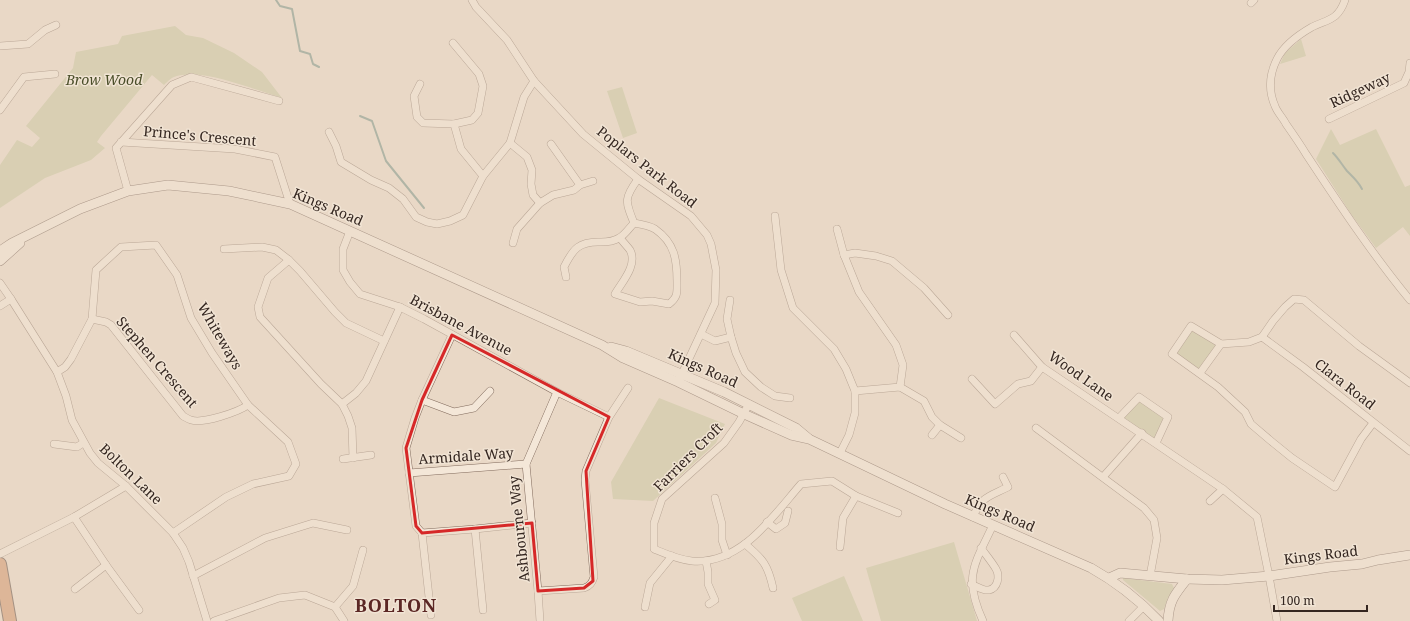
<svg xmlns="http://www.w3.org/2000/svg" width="1410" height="621" viewBox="0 0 1410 621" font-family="'Noto Serif',serif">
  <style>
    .green { fill: #c5c39b }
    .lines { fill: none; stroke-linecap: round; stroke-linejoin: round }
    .stream { stroke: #6e8a7e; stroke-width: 2 }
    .street-casing { stroke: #826b5d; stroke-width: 8 }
    .secondary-casing { stroke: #644c41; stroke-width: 10 }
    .highway-casing { stroke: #503b31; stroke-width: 14 }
    .street { stroke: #f4e7d8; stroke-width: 7 }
    .secondary { stroke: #f4e7d8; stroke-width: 9 }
    .highway { stroke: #ce8c60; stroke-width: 12 }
    .marked { fill: none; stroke: #d62828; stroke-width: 3; stroke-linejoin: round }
    .labels { text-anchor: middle; stroke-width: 3; stroke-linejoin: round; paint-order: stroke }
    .park-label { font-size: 14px; font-style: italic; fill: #4a4e29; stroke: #f1e4d4 }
    .street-label { font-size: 14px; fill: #342620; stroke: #f1e4d4 }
    .district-label { font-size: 18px; font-weight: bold; letter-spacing: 1px; fill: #5b2724; stroke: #f1e4d4 }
  </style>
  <rect width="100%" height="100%" fill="#e9d8c6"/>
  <!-- green -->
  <g class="green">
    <path d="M 175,26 L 186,35 L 203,38 L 234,53 L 262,72 L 282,98 C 254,90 202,67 174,77 C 171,78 167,82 164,85 L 152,75 L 101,136 L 97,142 L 105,148 L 91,160 L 45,178 L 0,208 L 0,165 L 17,140 L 32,147 L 40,138 L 26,126 L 73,68 L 76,52 L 118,44 L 122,36 Z"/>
    <polygon points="1301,39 1306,56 1280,64 1285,53"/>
    <polygon points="622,87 637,133 623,138 607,91"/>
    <polygon points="1331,129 1340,145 1376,129 1405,187 1410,185 1410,236 1403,227 1376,248 1351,214 1316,159"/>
    <polygon points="1192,329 1218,345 1199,370 1174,354"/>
    <polygon points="659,398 725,424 716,443 653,501 613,499 611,482"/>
    <polygon points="1139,400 1166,417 1155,440 1122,418"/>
    <polygon points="954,542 977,621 881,621 866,568"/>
    <polygon points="844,576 863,621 802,621 792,598"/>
    <polygon points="1123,578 1172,584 1174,588 1168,598 1164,609 1160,611 1123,580"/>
  </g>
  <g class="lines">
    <!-- stream -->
    <g class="stream">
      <polyline points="276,0 280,6 292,9 300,51 310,54 313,64 319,67"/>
      <polyline points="360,116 372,121 386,161 424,208"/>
      <path d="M 1333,153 C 1339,159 1342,165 1347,171 C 1353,177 1358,181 1362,189"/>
    </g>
    <!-- street casing -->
    <g class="street-casing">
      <g id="street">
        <polyline points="472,0 476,7 507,40 534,81 583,134 638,179 691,216 707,235 711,244 716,270 715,303 680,378"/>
        <path d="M 1345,0 C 1338,20 1329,19 1312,27 C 1298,35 1284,45 1277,59 C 1269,75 1268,90 1275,106 C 1277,112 1283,118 1286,124 C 1293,134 1300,144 1306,154 C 1339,204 1372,254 1410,300"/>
        <polyline points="1251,3 1254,0"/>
        <polyline points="453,43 479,74 483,86 478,113 472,120 454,124"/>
        <polyline points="0,46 28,44 45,30 56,25"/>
        <polyline points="420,84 414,96 417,117 423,123 454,124 461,149 483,176"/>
        <polyline points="0,110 24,77 55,74"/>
        <polyline points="1329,119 1404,83 1409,72 1410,63"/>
        <polyline points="329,132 336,146 341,162 371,180 389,188 403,199 416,217 427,222 437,224 450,221 463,215 483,176 510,143 524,97 534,81"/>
        <polyline points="121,142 235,149 275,157 290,204"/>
        <polyline points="510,143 527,157 532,170 531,184 533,195 540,203"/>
        <polyline points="551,144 580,185"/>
        <polyline points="128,191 116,148 172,85 191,77 279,101"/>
        <polyline points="775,216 781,270 793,308 834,349 846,369 855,391 855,413 849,435 840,453"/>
        <polyline points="837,229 844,255 859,292 896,345 903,365 900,387"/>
        <polyline points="350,231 343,249 343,270 350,282 360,294 400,307 424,319 557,392 609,417"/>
        <path d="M 620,238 C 623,242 627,246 630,250 C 638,265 622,282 615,294 L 640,302 L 652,301 L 669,304 C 678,297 677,293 677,282 C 677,260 675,243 655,229 C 650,226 640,224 634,223"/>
        <polyline points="513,243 517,229 540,203 553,195 574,190 580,185 593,181"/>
        <polyline points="224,249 262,247 276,250 289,260 300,271 335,312 346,323 384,341"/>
        <polyline points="844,255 855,253 876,256 892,261 924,288 948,315"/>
        <polyline points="289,260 268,278 258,307 260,317 321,384 342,404 348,416 352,428 353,458"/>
        <path d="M 566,277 L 564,267 C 573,249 579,241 601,242 C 607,242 614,241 619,238 C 625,235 630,227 634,223 C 625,201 624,198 638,179"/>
        <polyline points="0,283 11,299 57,372 66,396 72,420 90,453 98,463 126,486 173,533 183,548 189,562 207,621"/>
        <polyline points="730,300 727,319 731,337 736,353 745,372 761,387 775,396 790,398"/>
        <polyline points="0,306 11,299"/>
        <path d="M 92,319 L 106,322 L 111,325 L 183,416 C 185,417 188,419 191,420 C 203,424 238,412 248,405"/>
        <polyline points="701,334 715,341 731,337"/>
        <polyline points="1014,335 1042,367 1223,489 1257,517 1269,576 1277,621"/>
        <polyline points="1262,337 1303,367 1410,451"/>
        <polyline points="1221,344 1191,326 1172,354 1218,387 1245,412 1251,424 1271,441 1292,458 1335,487 1361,439 1373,423"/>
        <polyline points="57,372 65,367 71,359 92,319 96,270 121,247 156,245 177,275 191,318 212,353 248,405 288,442 296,464 289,476 253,484 226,497 173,533"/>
        <polyline points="1200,373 1221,344 1249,342 1262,337 1273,321 1285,307 1294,299 1304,300 1359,346 1410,383"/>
        <polyline points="972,379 995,404 1018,384 1031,381 1042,367"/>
        <polyline points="855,391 900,387 924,401 932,417 940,425 961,438"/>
        <polyline points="422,400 454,412 474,408 490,391"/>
        <polyline points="342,404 356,393 366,381 400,307"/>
        <path d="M 749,404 L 739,422 L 724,443 L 662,499 L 654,523 L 654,549 C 666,554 679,560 692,561 C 741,565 773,516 801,484 L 832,481 L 856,496 L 898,513"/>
        <polyline points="1119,418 1139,397 1168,417 1156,443"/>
        <polyline points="1036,428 1144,508 1154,520 1157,538 1150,576"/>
        <polyline points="932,435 940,425"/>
        <polyline points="54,444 77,447 83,443"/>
        <polyline points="343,459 371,455"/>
        <polyline points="409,473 526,464"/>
        <polyline points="1103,477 1142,433"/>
        <polyline points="715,498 722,524 722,540 727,555"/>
        <polyline points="1210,501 1223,489"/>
        <polyline points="74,517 106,565 139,610"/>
        <path d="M 973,517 C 982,496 988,497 1008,487 L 1003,477"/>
        <polyline points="767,522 776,529 785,523 788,511"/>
        <polyline points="475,529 483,610"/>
        <polyline points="422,533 416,526 406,448 415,418 422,400 452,335"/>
        <polyline points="422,533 475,529 532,523"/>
        <polyline points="422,533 431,615"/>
        <path d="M 745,544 C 763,559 768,565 773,588"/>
        <polyline points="840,547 843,518 856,496"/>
        <polyline points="0,554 74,517 126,486"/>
        <polyline points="706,561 708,572 708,584 715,600 709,604"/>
        <polyline points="193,576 265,538 313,523 347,530"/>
        <path d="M 971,584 C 976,586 983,591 989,590 C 998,588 1000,576 996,569 C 992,562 986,555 981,548"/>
        <polyline points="75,589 106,565"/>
        <path d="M 538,591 L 584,588 C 590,586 592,583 594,577 L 585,480 L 586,471 L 609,417 L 628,388"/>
        <polyline points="335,607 353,586 363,550"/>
        <polyline points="645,607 650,583 672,556"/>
        <polyline points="214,621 279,598 305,595 335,607 344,621"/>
        <polyline points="540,621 538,591 526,464 557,392"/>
        <path d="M 983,621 C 963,577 974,565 993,525"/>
        <polyline points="1129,621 1144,606"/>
      </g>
    </g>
    <!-- secondary casing -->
    <g class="secondary-casing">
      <g id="secondary">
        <path d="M 0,251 L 12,243 L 80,209 L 128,191 L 168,185 L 229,191 L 290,204 L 602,345 L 623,358 L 678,382 L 744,414 L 791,435 L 809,439 L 945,504 L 1091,568 C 1116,582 1139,600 1159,621"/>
        <polyline points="0,261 20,243"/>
        <polyline points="611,347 626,351 724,392 796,428 808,438"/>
        <polyline points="1109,578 1120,573 1187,579 1222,580 1269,576 1330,567 1362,564 1378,560 1410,555"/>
        <path d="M 1168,621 C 1169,601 1175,594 1187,579"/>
      </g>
    </g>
    <!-- highway casing -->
    <g class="highway-casing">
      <polyline id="highway" points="0,564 10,621"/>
    </g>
    <!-- street -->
    <use href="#street" class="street"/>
    <!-- secondary -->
    <use href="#secondary" class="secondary"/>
    <!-- highway -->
    <use href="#highway" class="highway"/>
  </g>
  <!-- marked area -->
  <path d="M0 0H1410V621H0ZM 452,335 L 609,417 L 586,471 L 593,581 L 584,588 L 538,591 L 532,523 L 422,533 L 416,526 L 406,448 L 422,400 Z" fill="#e9d8c6" fill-opacity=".55" fill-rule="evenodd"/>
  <path class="marked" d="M 452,335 L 609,417 L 586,471 L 593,581 L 584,588 L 538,591 L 532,523 L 422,533 L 416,526 L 406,448 L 422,400 Z"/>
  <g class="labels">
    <!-- park labels -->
    <g class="park-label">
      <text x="104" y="85">Brow Wood</text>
    </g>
    <!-- street labels -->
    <g class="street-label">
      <text transform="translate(1360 90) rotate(-25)" y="5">Ridgeway</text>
      <text transform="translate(200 136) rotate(5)" y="5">Prince's Crescent</text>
      <text transform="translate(647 167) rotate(38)" y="5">Poplars Park Road</text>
      <text transform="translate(328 207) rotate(23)" y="5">Kings Road</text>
      <text transform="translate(461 325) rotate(28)" y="5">Brisbane Avenue</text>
      <text transform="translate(220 336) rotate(60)" y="5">Whiteways</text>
      <text transform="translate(157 362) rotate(49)" y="5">Stephen Crescent</text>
      <text transform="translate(703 368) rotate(24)" y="5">Kings Road</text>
      <text transform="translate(1081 376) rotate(35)" y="5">Wood Lane</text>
      <text transform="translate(1345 384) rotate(38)" y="5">Clara Road</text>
      <text transform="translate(466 456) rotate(-4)" y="5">Armidale Way</text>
      <text transform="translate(688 457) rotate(-45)" y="5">Farriers Croft</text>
      <text transform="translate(131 474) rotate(44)" y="5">Bolton Lane</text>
      <text transform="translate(1000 513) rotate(23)" y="5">Kings Road</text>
      <text transform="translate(519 529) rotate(-96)" y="5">Ashbourne Way</text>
      <text transform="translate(1321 555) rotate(-7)" y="5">Kings Road</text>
    </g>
    <!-- district labels -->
    <g class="district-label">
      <text x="396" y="612">BOLTON</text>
    </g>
  </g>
  <!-- scale -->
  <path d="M1274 605v6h93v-6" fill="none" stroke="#342620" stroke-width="2"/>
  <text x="1280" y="605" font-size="12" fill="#342620" stroke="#f1e4d4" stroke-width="3" paint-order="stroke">100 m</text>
</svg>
